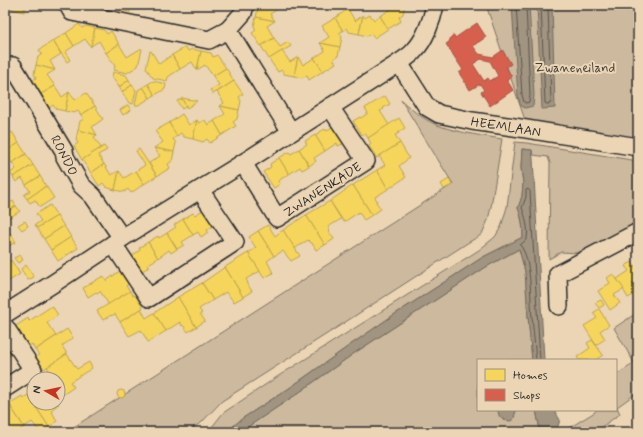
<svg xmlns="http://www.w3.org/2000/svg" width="643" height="437" viewBox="0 0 643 437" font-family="Mynerve,sans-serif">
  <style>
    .green { fill: #ccb99e; stroke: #7c7264 }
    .water { fill: #a19480; stroke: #726a5e }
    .homes { fill: #f6d55c; stroke: #b9a24d }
    .shops { fill: #d6604d; stroke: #a35043; fill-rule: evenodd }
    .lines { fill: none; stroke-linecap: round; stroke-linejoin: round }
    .shore { stroke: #5a554d; stroke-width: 1 }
    .minor-casing { stroke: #2b2b2b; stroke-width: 20 }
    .minor { stroke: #ebd5b4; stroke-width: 17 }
    .labels { text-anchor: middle; stroke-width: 4; stroke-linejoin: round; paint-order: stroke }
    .park-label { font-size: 13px; fill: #43403c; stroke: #ebd5b4 }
    .street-label { font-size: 13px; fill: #2b2b2b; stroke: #ebd5b4 }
  </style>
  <rect width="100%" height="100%" fill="#ebd5b4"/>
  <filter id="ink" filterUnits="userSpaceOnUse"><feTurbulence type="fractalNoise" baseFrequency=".025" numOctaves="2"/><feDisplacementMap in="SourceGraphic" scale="8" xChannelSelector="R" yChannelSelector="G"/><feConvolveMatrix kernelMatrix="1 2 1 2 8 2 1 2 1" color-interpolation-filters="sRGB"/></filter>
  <g filter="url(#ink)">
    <!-- green -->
    <g class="green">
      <polygon points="486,5 638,5 638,142 526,123"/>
      <path d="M 401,100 C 413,111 428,123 443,127 C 461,133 484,136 502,139 L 491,207 L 488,220 L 482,234 L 478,237 L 469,242 L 330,332 L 222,401 L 201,423 L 186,432 L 66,432 L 453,184 Z"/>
      <path d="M 515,142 L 527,143 L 638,161 L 638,221 L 591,249 L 578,253 L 561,252 L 549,259 L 550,163 L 548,157 L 533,155 L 532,150 L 522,149 L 521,168 L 523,183 L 522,196 L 518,208 C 522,218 523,227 523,237 L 483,257 L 392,316 L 353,343 L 288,389 L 243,418 L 226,432 L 208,432 L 223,413 L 280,375 L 479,250 L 495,237 L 501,227 L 507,207 Z"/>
      <polygon points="519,249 525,271 528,316 532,360 478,360 478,410 498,410 499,415 504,421 516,412 516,410 536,410 539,425 539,432 243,432 249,426 294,396 356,352 486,267"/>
      <polygon points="638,312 638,333 637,334 638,336 638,392 617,407 620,414 594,432 554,432 556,429 569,428 595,412 596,410 616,410 616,375 633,364 633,361 614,328"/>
    </g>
    <!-- water -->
    <g class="water">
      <polygon points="512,5 529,5 534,95 533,106 525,108 520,105 518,96"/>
      <polygon points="537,5 552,5 555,108 542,109"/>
      <path d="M 522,149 L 532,150 L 533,159 L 544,360 L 532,360 L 528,316 L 525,271 L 519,249 L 486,267 L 356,352 L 294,396 L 249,426 L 243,432 L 226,432 L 243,418 L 288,389 L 353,343 L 392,316 L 483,257 L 523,237 C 523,227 522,218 518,208 L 522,196 L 523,183 L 521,168 Z"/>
      <path d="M 498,410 L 516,410 L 514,418 L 511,421 C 502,420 499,419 498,410 Z"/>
      <polygon points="536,410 554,410 560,420 558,426 554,432 539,432 539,425"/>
    </g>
    <!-- homes -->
    <g class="homes">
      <polygon points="13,5 26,5 24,12 12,9"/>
      <polygon points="116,5 141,5 136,8 131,7 130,12 115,9"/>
      <polygon points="262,5 280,5 281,7 270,14 275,21 256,17 258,8"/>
      <polygon points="388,5 405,5 403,14 399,17 401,21 388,29 380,16 391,9"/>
      <polygon points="348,9 355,21 363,15 359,34 349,32 347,28 343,31 335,18"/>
      <polygon points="363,15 365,18 370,15 374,20 380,16 388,29 374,38 372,34 367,36 359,34"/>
      <polygon points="256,17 275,21 267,26 274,38 261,46 252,33 256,30 254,26"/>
      <polygon points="335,18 343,31 339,33 342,37 340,47 320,43 329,37 322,26"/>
      <polygon points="79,24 82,28 86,26 95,28 91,47 85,39 74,46 66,33"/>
      <polygon points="95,28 104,30 107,34 111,31 119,44 106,53 99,41 91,46"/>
      <polygon points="66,33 74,46 65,52 70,60 67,62 53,41"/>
      <polygon points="274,38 280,47 288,42 291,46 269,59 261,46"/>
      <polygon points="53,41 61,54 50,61 55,70 36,65 38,57 42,54 39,50"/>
      <polygon points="320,43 340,47 338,56 333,59 336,63 323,71 314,58 325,51"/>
      <polygon points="119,44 127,57 140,49 142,49 138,66 127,73 114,70 115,66 106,53"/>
      <polygon points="186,47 188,51 192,49 201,51 197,70 192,62 180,69 172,55"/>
      <polygon points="150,51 151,51 159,64 172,55 180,69 168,77 167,81 153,78 146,68"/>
      <polygon points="201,51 211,53 213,57 217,55 226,68 213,76 205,65 197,70"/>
      <polygon points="282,51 290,62 298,57 294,76 284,74 282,70 278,72 269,59"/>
      <polygon points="298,57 303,65 314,58 323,71 309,80 307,75 302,78 294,76"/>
      <polygon points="36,65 55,70 47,75 55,86 41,94 32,81 36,78 34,74"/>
      <polygon points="226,68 234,81 213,94 210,90 219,85 213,76"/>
      <polygon points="113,72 126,75 129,80 119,87 112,77"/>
      <polygon points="129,80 132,85 122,92 119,87"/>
      <polygon points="153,81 166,84 165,89 155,95 148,84"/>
      <polygon points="234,81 243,94 239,97 241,101 239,110 220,106 224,103 217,92"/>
      <polygon points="148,84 155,95 150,98 143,87"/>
      <polygon points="132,85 136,90 133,104 129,103 122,92"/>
      <polygon points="55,86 62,97 69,92 65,111 56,109 53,105 49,108 41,94"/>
      <polygon points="143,87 150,98 139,105 135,105 138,90"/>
      <polygon points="69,92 75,100 86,93 95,106 81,115 78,111 74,113 65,111"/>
      <polygon points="385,96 390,104 383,108 384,109 380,111 389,125 368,138 365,133 362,135 353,121 360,117 361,118 368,113 365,108"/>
      <polygon points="182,98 197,101 187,108 182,99"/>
      <polygon points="182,99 186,106 182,109 177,101"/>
      <polygon points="128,105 131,110 123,115 120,110"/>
      <polygon points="95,106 103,119 92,127 97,135 78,130 80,121 84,119 81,115"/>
      <polygon points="220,106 239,110 237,119 233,122 236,126 222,135 214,121 225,114"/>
      <polygon points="182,114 189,125 197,120 193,139 184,137 181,133 177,136 169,123"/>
      <polygon points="399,118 405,128 399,132 399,133 395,135 400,143 377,158 369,146 371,144 368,138"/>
      <polygon points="197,120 199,123 205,120 208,125 214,121 222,135 210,143 207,139 203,142 193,139"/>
      <polygon points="169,123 177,136 173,139 176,143 174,152 154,148 163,142 155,131"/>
      <polygon points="334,126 345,143 338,146 337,143 325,151 315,135 325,129 326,131"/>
      <polygon points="78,130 97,135 94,137 101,148 82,160 74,146 78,143 76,140"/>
      <polygon points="12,132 19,143 5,152 5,136"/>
      <polygon points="315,135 325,151 314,158 316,161 309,166 299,149 307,144 305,141"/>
      <polygon points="19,143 26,154 12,163 8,157 5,158 5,152"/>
      <polygon points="400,143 409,158 399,166 406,177 388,189 377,170 385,165 379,156"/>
      <polygon points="104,146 107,150 98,155 104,164 91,173 82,160"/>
      <polygon points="154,148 174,152 172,161 168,164 170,168 157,176 149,163 160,156"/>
      <polygon points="139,149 157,176 144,184 136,171 145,165 136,151"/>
      <polygon points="299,149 309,166 302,170 300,167 289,174 279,158 289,152 291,154"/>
      <polygon points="26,154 33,165 13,177 10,173 16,169 12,163"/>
      <polygon points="279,158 289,174 278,181 280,184 274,188 263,172 271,167 270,164"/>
      <polygon points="104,164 111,175 119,171 115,190 106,187 103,183 99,186 91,173"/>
      <polygon points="33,165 40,176 26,185 22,178 16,182 13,177"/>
      <polygon points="377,170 388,189 375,197 377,201 376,202 381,209 372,215 353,185"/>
      <polygon points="119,171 124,178 136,171 144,184 131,193 128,189 124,192 115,190"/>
      <polygon points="40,176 46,186 27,199 24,195 30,191 26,185"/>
      <polygon points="449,179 452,185 444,189 441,184"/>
      <polygon points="353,185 372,215 364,220 359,212 344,222 330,201"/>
      <polygon points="46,186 54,198 40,207 35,200 30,203 27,199"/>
      <polygon points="13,201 16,206 5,213 5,206"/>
      <polygon points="330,201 341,219 328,227 330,231 329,232 334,239 325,245 306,215"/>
      <polygon points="50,205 57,216 37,228 35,225 41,221 36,214"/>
      <polygon points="16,206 20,211 7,219 5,217 5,213"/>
      <polygon points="203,210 213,226 207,230 208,232 201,237 198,232 193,235 183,219 193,213 195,215"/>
      <polygon points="306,215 325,245 316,250 312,243 311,243 308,240 294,249 283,230"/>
      <polygon points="57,216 64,226 44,239 37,228"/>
      <polygon points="183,219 193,235 182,242 184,245 177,249 167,233 176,227 174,225"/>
      <polygon points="25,221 28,226 22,230 18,225"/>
      <polygon points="268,225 275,236 283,230 300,256 291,261 283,251 274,256 258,231"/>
      <polygon points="64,226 71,237 51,250 44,239"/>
      <polygon points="9,231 16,242 7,247 5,244 5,234"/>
      <polygon points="258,231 274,256 267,261 273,273 264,278 248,253 256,248 249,237"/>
      <polygon points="167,233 177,249 171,253 169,250 158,258 148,242 158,236 159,238"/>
      <polygon points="71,237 78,248 58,261 51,250"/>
      <polygon points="148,242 158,258 147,265 149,267 142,271 132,256 140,250 139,248"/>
      <polygon points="248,253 260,271 246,279 248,283 247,284 252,291 243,297 225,267"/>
      <polygon points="20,255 23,260 18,263 14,258"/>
      <polygon points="11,260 20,274 9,281 5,275 5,264"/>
      <polygon points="632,262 638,271 638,280 632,283 638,292 628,298 617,279 629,271 625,266"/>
      <polygon points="26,265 34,277 28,280 21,269"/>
      <polygon points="225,267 243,297 234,302 226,292 213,300 202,283"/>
      <polygon points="120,271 128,284 126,286 130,291 109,305 100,291 97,293 96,292 88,297 83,288 103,276 106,281"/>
      <polygon points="613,274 624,289 614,295 620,303 610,310 598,291 610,283 607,278"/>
      <polygon points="202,283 213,300 199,309 202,313 200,314 205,321 196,327 178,297"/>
      <polygon points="130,291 133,296 135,295 143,308 120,322 115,314 111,316 111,315 103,320 97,311"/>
      <polygon points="178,297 196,327 188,332 183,325 182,326 180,322 166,331 154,313"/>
      <polygon points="601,300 604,305 599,308 595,303"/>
      <polygon points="52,306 58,315 47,323 56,336 35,350 32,344 29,346 16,326 28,318 29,321"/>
      <polygon points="141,309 146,318 154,313 166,331 148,342 141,330 129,336 120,322"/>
      <polygon points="599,309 609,325 600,331 605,339 596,345 584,326 597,318 593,313"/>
      <polygon points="67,329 73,338 62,346 67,354 44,369 36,357 39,355 35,350"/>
      <polygon points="592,340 603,355 595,360 579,360 577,357 590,348 587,343"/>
      <polygon points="5,342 12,354 6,358 5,357"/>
      <polygon points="67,354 77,369 89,362 92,368 70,382 74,387 58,398 58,379 47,379 45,376 50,372 47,367"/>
      <polygon points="34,388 34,403 58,403 58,402 59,404 51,410 57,421 49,427 28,395 34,391 32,389"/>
      <circle cx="121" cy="394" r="4"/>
      <polygon points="28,395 49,427 40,432 32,422 24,427 9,404 22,396 23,398"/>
      <polygon points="9,404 24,427 16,432 5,432 5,406"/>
    </g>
    <!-- shops -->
    <path class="shops" d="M 477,23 L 486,37 L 473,46 L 479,54 L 493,57 L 503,50 L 503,51 L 511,64 L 506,67 L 512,77 L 507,80 L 513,90 L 490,106 L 481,92 L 484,90 L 480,84 L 470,90 L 459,73 L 463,70 L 446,44 L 449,42 L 451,37 L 454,35 L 455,38 ZM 481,59 L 490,61 L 498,76 L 490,81 L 488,78 L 484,81 L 473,64 Z"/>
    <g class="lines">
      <!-- shore -->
      <g class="shore">
        <polyline points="516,5 522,95 524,102 526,103 529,102 530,95 526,5"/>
        <polyline points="541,5 545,103 547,104 550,104 551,102 548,5"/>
        <path d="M 536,360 C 535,346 533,331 532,317 C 530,298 532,259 520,245 C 522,243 526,241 527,238 C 529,231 525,214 522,208 L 526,197 L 526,190 L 528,189 L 530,191 L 540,360"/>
      </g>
      <!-- minor casing -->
      <g class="minor-casing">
        <g id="minor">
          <polyline points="68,5 72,12 209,40 228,30 243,13 245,5"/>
          <polyline points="228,30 291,132"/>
          <polyline points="399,63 427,107 439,114 472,121 514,127 638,147"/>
          <polyline points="13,66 64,151 65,157 81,185 93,196 122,238"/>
          <polyline points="243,163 277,218 366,161 330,107"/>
          <polyline points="113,244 149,298 235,242 200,190"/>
          <polyline points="559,306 558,274 638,232"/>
          <path d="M 5,314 L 54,283 L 122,238 L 243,163 L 399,63 C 404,59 410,56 414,51 C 425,40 432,20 435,5"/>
          <polyline points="5,327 33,370 5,388"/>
        </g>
      </g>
      <!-- minor -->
      <use href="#minor" class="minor"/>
    </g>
  </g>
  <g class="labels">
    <!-- park labels -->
    <g class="park-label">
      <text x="575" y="72">Zwaneneiland</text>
    </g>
    <!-- street labels -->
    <g class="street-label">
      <text transform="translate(506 126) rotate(9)" y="5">HEEMLAAN</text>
      <text transform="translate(65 155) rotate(62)" y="5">RONDO</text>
      <text transform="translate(322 189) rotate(-33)" y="5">ZWANENKADE</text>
    </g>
  </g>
  <!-- margin -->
  <rect width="643" height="437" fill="none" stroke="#ebd5b4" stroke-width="20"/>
  <rect x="10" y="10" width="623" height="417" fill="none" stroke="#2b2b2b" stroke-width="1.5" filter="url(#ink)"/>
  <!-- legend -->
  <rect x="477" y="359" width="140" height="52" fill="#ebd5b4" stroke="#9e917d"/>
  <rect x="485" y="369" width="20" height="12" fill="#f6d55c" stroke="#9e917d"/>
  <text x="513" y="379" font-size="12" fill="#2b2b2b">Homes</text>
  <rect x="485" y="389" width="20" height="12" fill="#d6604d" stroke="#9e917d"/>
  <text x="513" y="399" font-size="12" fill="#2b2b2b">Shops</text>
  <!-- north arrow -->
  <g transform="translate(46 391) rotate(279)"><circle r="19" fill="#ebd5b4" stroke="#9e917d"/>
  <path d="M0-3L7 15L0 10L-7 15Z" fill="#c8321e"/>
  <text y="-6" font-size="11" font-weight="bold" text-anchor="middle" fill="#2b2b2b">N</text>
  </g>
</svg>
